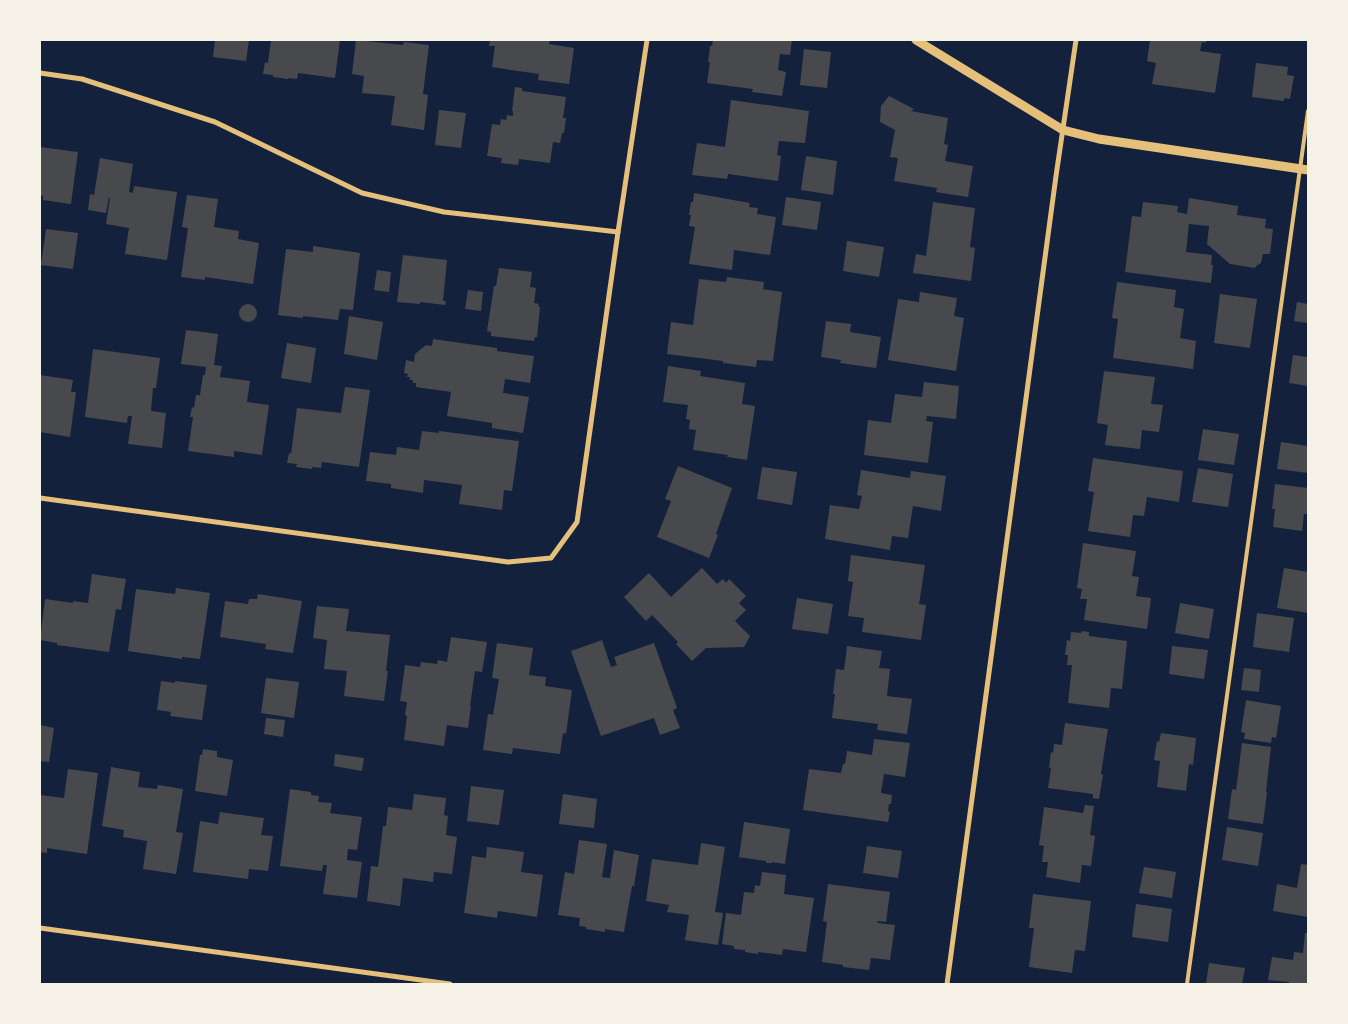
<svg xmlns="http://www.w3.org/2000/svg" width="1348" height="1024" viewBox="0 0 1348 1024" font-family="Commissioner,sans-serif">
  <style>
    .building { fill: #48494c }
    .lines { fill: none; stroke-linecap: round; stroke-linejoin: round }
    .service { stroke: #e5c07b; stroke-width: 4 }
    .minor { stroke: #e5c07b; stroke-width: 5 }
    .tertiary { stroke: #e5c07b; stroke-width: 9 }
  </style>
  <rect width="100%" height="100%" fill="#14213d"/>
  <!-- building -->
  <g class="building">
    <polygon points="215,40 249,40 246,61 213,57"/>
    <polygon points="271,40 340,40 335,78 298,73 297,79 288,78 288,79 273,77 273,75 263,74 265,62 268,63"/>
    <polygon points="356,40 403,45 404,42 429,45 423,94 428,95 424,130 391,125 395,96 362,93 364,76 352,74"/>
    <polygon points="490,40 550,40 549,44 574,48 569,84 538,80 539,74 492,67 495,46 489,46"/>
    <polygon points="713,40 792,40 790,55 780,54 778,70 786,72 782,96 752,92 753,89 707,83 710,62 708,62 710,46 712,46"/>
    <polygon points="1150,40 1206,40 1206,43 1202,42 1200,51 1221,54 1215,93 1152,84 1156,63 1147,61"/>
    <polygon points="804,49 831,52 827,88 800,85"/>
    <polygon points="1256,63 1288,67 1287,75 1294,76 1290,99 1284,98 1284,101 1252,97"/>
    <polygon points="515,87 522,88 522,91 566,97 563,118 566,118 564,133 562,133 560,143 553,142 550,163 519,159 518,165 501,163 502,158 487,156 492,124 500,125 501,119 506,120 507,115 513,116 513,111 512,111"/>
    <polygon points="889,96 914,109 911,111 948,118 944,144 948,145 945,161 973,166 968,197 936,192 937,188 894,181 898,158 890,157 895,130 880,122 881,106"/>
    <polygon points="731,100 809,111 805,143 779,141 777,155 781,156 778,181 728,174 727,179 692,175 697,143 725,147"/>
    <polygon points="439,110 466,113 461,148 435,145"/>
    <polygon points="40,147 78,152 71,204 43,200 43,196 40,195"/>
    <polygon points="806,156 837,161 833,195 801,190"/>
    <polygon points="100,158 133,164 129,192 133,193 134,186 177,192 167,260 125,254 129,228 106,224 110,198 109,197 106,213 88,210 90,194 94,195"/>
    <polygon points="694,193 750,203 749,207 758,208 757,214 776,217 770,255 734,250 732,270 689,264 695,227 689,226 691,215 689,215 691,202 693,202"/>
    <polygon points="187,195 218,199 214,227 239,231 238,239 259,243 253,284 205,277 205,280 181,277 188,228 182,227"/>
    <polygon points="786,197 821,202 817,230 782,225"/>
    <polygon points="1189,198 1238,206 1237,215 1266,219 1265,228 1273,229 1270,254 1263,254 1261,263 1256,266 1255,268 1230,264 1207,244 1209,226 1189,224 1186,252 1212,255 1211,265 1213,265 1211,283 1125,272 1132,216 1141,217 1143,202 1178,206 1177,212 1187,214"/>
    <polygon points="933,202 975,208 970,247 975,248 971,281 913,273 916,254 926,256"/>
    <polygon points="46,229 78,233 73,269 41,265"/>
    <polygon points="847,241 884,247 879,277 843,271"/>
    <polygon points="313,246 360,253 353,310 340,309 338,320 303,316 303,318 278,315 286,249 313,252"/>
    <polygon points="403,255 447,260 443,301 446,301 445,305 420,302 420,304 397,302"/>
    <polygon points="499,268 532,272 530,287 536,288 534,303 539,304 538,306 540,307 537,337 535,337 534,341 491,336 491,332 487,331 494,286 496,286"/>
    <polygon points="377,270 391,272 389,292 374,290"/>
    <polygon points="727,277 764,282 763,289 782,292 773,361 757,360 756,367 723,363 723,361 667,354 671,322 693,325 699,279 726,282"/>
    <polygon points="1117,282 1176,290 1174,307 1184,309 1180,338 1196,341 1193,369 1113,358 1118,319 1112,318"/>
    <polygon points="468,290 483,292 481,311 465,309"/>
    <polygon points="920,292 957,298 954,316 964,318 956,371 888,360 898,299 919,302"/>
    <polygon points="1220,294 1257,299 1250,348 1214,343"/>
    <polygon points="1297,302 1308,304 1308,323 1294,321"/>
    <circle cx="248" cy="313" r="9"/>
    <polygon points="349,316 383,322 377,360 344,354"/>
    <polygon points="826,321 851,324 850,332 881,337 876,368 840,363 841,360 821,357"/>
    <polygon points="186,330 218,334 214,365 222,366 220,377 250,381 247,402 269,405 262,455 234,451 234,457 188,451 193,417 190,417 192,407 194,408 196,395 200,395 203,375 205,375 206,367 181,364"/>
    <polygon points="433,339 497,348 497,351 534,356 530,383 505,379 503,393 529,397 523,433 492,428 492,423 447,416 451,392 416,387 416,383 413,383 413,380 410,380 410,377 407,377 408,374 404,373 406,360 414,362 415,354 426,345 432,346"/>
    <polygon points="287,343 316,348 311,383 281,378"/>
    <polygon points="93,349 160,358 156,388 153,388 151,411 166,413 162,448 128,444 132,416 128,416 127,423 85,417"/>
    <polygon points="1293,355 1308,357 1308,386 1289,383"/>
    <polygon points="668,366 701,371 700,376 745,383 742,404 755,406 747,460 727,457 728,455 693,450 696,430 689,429 690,420 686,419 688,405 663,402"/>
    <polygon points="1104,371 1155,377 1151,404 1163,405 1159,432 1142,430 1140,449 1105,445 1108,425 1097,423"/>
    <polygon points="40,375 73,380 71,392 76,392 70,437 40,432"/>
    <polygon points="924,382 959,386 956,419 927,416 926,421 933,422 928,463 864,455 868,420 891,423 895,394 922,397"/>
    <polygon points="345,387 370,390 359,467 322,462 321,468 312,467 312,469 296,467 297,464 287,463 289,453 291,454 297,408 341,413"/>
    <polygon points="1203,429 1239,434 1234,465 1198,460"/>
    <polygon points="422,431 439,433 439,431 519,441 512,491 504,490 502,510 459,504 462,485 424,480 423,493 391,488 391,484 366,481 370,452 396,455 397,447 419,450"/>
    <polygon points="1281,442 1308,446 1308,473 1277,469"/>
    <polygon points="1093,458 1183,471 1179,502 1147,497 1144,516 1133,515 1130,537 1088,531 1094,492 1088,491"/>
    <polygon points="678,466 732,488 716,534 718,535 709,558 657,537 671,501 665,499"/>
    <polygon points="762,467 797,472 792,505 757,499"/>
    <polygon points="1198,468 1233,474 1228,507 1192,502"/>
    <polygon points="861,470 910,478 911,471 946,476 941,511 913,506 908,538 892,536 890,550 825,539 830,505 859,509 862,496 857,495"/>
    <polygon points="1275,484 1308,488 1308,514 1304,514 1302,531 1273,527 1275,509 1272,509"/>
    <polygon points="1083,543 1136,551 1132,576 1139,577 1136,596 1151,598 1147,629 1084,620 1087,599 1080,599 1082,589 1077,588"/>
    <polygon points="851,555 925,565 919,604 926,605 921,640 862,632 864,618 848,616 853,582 848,581"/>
    <polygon points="702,568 717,584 723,579 726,583 729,579 746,596 739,603 746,610 735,621 750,636 744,647 706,648 692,661 676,644 678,642 652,615 646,621 624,597 649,573 671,597"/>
    <polygon points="1284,568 1308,572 1308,613 1277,608"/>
    <polygon points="92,574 126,579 121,610 116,609 109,652 57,645 57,643 40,640 45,599 73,603 73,601 88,603"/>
    <polygon points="176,588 210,593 200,659 182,657 182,659 128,651 136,589 175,594"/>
    <polygon points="258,594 302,601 293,653 265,649 266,644 220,637 225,601 248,604 249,599 257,599"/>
    <polygon points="797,598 833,604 828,634 792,629"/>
    <polygon points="1180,603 1214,609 1209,639 1175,633"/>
    <polygon points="317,606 349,609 346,631 390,635 386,671 388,671 384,701 344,696 347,671 324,669 327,640 313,638"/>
    <polygon points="1257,613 1294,618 1289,652 1253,647"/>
    <polygon points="1082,631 1089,632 1089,636 1127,641 1122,689 1111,688 1109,708 1068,703 1072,665 1067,665 1068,655 1065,655 1067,640 1070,641 1071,632 1081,633"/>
    <polygon points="451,637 487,642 482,672 475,671 470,706 471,706 468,728 447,725 444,746 404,740 407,716 405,715 407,702 400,701 405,665 420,667 421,662 437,664 438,660 447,662"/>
    <polygon points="602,640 611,667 617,665 614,657 654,643 677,708 673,710 680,728 660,735 654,718 601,736 571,651"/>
    <polygon points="497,643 533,648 529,675 546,677 545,686 572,690 566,734 563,733 560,754 513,748 512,754 483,750 488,714 493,715 499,679 492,678"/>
    <polygon points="847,646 882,651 879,668 890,669 887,696 912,699 907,734 877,730 878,724 832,718 835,694 833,694 836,669 844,670"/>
    <polygon points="1172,646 1208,650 1204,679 1169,674"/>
    <polygon points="1244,668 1261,670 1259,692 1241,690"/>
    <polygon points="266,678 299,682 294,718 261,713"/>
    <polygon points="161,681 175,683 175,681 207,685 202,720 170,716 171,712 157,710"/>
    <polygon points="1246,700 1281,706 1276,738 1272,737 1271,743 1244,739 1245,733 1241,732"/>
    <polygon points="266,718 285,720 283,737 264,734"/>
    <polygon points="1065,723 1108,729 1101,774 1103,775 1099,799 1093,798 1093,794 1048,788 1051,768 1049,768 1051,752 1053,753 1054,744 1062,745"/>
    <polygon points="40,725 54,728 49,762 40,761"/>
    <polygon points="1161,733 1196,738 1193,765 1189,764 1186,791 1157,787 1160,761 1154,760 1157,741 1159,742"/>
    <polygon points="874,739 910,743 905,777 884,774 881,793 892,795 891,804 889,804 888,811 890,812 888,822 803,810 809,769 841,773 843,764 845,764 847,751 872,755"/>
    <polygon points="1242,743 1271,747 1266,792 1267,792 1263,824 1228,819 1232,789 1236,790"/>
    <polygon points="203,749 217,751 217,757 233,760 227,796 195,791 200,755 202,755"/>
    <polygon points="335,754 364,758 362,771 334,766"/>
    <polygon points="111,767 140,772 138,787 157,789 158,785 183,789 176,832 183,833 176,874 143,869 147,841 123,837 124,830 102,826"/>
    <polygon points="68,769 98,773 87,854 47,848 47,853 40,852 40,795 64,798"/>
    <polygon points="471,786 504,790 499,825 467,821"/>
    <polygon points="290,789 311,792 311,795 319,796 318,802 332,803 330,813 362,817 357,850 348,849 347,860 362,862 357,898 323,894 327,865 323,865 322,871 280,866"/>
    <polygon points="414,794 446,798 444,815 448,816 446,835 457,837 452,874 434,872 433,882 403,878 400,906 367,901 371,866 378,867 383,826 386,826 388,807 412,810"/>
    <polygon points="563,794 597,799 594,828 559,824"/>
    <polygon points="1085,805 1094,806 1090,835 1095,836 1091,866 1082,865 1080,883 1046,877 1048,862 1042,862 1044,846 1039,845 1044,807 1083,813"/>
    <polygon points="220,812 264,818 261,835 273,836 268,871 249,869 248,879 193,872 200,821 218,824"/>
    <polygon points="744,822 790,829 785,864 772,862 772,863 766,863 766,861 739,857"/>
    <polygon points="1227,827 1263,833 1258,866 1222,860"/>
    <polygon points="579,840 607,844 602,877 610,878 614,850 639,855 634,886 632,886 624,932 605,929 605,932 586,929 586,927 579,926 580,918 558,915 565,872 574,874"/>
    <polygon points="701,843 725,847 715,912 723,913 718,945 685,940 689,915 667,912 669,905 646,901 652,859 698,865"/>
    <polygon points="867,846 902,851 898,878 863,873"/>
    <polygon points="487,847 524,852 521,872 543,875 537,917 498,911 497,918 464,913 472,856 486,858"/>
    <polygon points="1301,864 1308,865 1308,917 1273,911 1277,884 1297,888"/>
    <polygon points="1144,867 1176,872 1172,898 1139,893"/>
    <polygon points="762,872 786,875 784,894 814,898 806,952 783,949 782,955 758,952 758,954 745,952 745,950 734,949 734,946 722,944 726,913 741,915 744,892 754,893 755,885 760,886"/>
    <polygon points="828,884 890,892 886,922 877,921 878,923 895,925 890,960 871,958 869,970 843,967 843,965 822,962 827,922 823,921"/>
    <polygon points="1033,894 1091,901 1085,951 1075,950 1072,973 1029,967 1034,928 1029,928"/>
    <polygon points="1136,904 1172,909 1168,942 1132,937"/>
    <polygon points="1305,933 1308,933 1308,984 1289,984 1289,982 1268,980 1272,957 1293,960 1294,952 1303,953"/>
    <polygon points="1209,963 1245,968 1242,984 1206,984"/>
  </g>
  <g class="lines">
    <!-- service -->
    <polyline class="service" points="1187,984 1308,111"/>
    <!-- minor -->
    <g class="minor">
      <polyline points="40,73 82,79 215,122 362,193 444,212 618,232"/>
      <polyline points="40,498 508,562 551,558 577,522 618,232 647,40"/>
      <polyline points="40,928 450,984"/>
      <polyline points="947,984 1056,176 1076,40"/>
    </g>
    <!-- tertiary -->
    <polyline class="tertiary" points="916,40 1063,130 1099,139 1308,170"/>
  </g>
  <!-- border -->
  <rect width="1348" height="1024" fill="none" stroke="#f6f1e7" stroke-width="82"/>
</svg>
